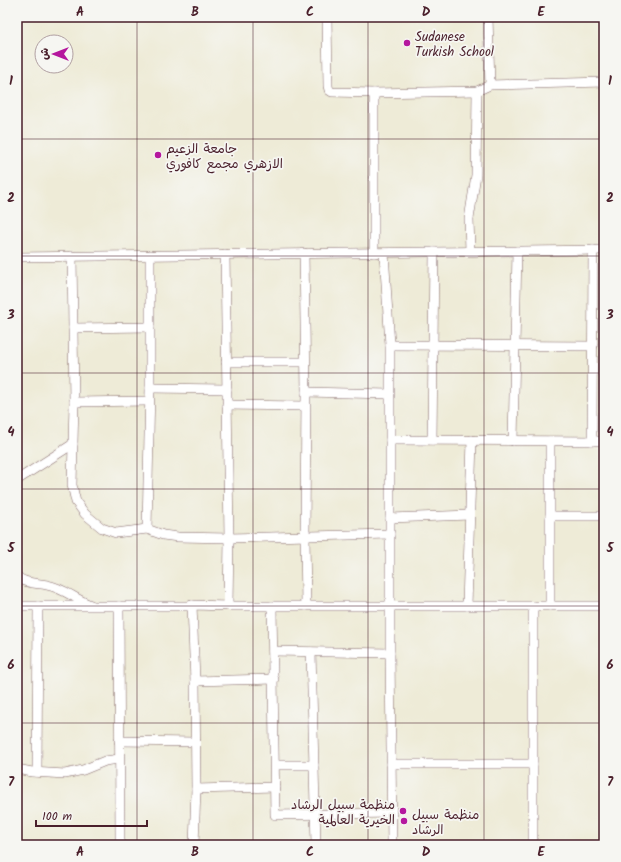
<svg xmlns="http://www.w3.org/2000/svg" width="621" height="862" viewBox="0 0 621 862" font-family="Kalam,'Playpen Sans Arabic',sans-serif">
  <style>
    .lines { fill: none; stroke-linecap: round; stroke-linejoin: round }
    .minor-casing { stroke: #836667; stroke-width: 10 }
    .minor { stroke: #fff; stroke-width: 9 }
    .grid { fill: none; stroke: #4a1f2b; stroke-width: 1; stroke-opacity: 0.55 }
    .poi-dot { fill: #b5179e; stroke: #f6f6f2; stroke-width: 1.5 }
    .labels { text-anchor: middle; stroke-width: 3.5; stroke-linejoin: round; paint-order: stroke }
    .poi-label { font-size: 13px; fill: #4a1f2b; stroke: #f6f6f2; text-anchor: start }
    .neatline { fill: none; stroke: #4a1f2b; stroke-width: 1.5 }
    .grid-label { font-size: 13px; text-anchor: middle; font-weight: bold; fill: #4a1f2b }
  </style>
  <rect width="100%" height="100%" fill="#f6f6f2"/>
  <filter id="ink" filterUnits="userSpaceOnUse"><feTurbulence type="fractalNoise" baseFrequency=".025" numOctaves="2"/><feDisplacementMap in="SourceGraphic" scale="8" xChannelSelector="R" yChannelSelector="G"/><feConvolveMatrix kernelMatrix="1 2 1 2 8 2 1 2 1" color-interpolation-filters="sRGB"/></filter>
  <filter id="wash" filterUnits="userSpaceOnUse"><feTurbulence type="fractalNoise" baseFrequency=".012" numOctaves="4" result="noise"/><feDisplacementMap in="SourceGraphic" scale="16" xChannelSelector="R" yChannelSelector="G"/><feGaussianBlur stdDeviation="0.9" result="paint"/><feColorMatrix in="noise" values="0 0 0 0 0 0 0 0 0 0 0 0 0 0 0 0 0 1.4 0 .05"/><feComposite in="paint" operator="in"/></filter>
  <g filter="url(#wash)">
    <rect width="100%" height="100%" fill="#eeebd7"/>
  </g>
  <g filter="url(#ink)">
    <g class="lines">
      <!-- minor casing -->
      <g class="minor-casing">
        <g id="minor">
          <polyline points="327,17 328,86 329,90 332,92 374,93 477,91 490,85 604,82"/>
          <polyline points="488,17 490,85"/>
          <polyline points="374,93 374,253"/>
          <polyline points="470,251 469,219 476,175 477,91"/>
          <polyline points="304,253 306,392 305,536 306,606"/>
          <polyline points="384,253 390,345 390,653 392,845"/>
          <polyline points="225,254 229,538 228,606"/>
          <polyline points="72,256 74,402 72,485 76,502 85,514 102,528 116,533 147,529 163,535 178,537 229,538 390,534"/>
          <polyline points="17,257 604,250"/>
          <polyline points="73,328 150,327"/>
          <polyline points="390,345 593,346"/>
          <polyline points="226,362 305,362"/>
          <polyline points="150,388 227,389"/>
          <polyline points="306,392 389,394"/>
          <polyline points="74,402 149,401"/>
          <polyline points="227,405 305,406"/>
          <polyline points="390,440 604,441"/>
          <polyline points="432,440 434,252"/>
          <polyline points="513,441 517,251"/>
          <polyline points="550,441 550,606"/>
          <polyline points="592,441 593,250"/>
          <polyline points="17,480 73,444"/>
          <polyline points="550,516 604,516"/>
          <polyline points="390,518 470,515"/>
          <polyline points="147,529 150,388 150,255"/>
          <path d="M 17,576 C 23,584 38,583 47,585 C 64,588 76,600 91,605"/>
          <polyline points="192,605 195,681 196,789 194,845"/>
          <polyline points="17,606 188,606 192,605 228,606 604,606"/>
          <polyline points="119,606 120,841 122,845"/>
          <polyline points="272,606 275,815 392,813"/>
          <polyline points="467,606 472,440"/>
          <polyline points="533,606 533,845"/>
          <polyline points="273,651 390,653"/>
          <polyline points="311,652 316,845"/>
          <polyline points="195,681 274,679"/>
          <polyline points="119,741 196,742"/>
          <polyline points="391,764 533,764"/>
          <polyline points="275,765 314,765"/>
          <polyline points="17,769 32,772 65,774 83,770 105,761 119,759"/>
          <polyline points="37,772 38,606"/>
          <polyline points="196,789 275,787"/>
        </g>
      </g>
      <!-- minor -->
      <use href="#minor" class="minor"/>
    </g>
  </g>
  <!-- grid -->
  <path class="grid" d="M 137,17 L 137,845M 253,17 L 253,845M 368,17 L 368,845M 484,17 L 484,845M 17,139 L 604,139M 17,256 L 604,256M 17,373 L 604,373M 17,489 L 604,489M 17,606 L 604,606M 17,723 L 604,723"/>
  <!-- markers -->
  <g class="poi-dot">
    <circle cx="407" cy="43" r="4"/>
    <circle cx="158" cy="155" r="4"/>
    <circle cx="403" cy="811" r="4"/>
    <circle cx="404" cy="821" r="4"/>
  </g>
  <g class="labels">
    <!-- poi labels -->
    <g class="poi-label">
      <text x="415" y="41">Sudanese<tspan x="415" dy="15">Turkish School</tspan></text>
      <text x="166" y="153">جامعة الزعيم<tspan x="166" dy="15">الازهري مجمع كافوري</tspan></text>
      <text x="395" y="809" text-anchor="end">منظمة سبيل الرشاد<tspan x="395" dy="15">الخيرية العالمية</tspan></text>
      <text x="412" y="819">منظمة سبيل<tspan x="412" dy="15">الرشاد</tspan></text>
    </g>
  </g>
  <!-- margin -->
  <rect width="621" height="862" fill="none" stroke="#f6f6f2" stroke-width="44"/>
  <!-- north arrow -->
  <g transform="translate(54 54) rotate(270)"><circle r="19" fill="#f6f6f2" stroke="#b1a0a2"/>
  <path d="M0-3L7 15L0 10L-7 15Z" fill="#b5179e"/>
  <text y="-6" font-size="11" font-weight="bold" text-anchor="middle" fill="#4a1f2b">ش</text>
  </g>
  <!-- scale -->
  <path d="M36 820v6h111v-6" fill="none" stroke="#4a1f2b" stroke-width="2"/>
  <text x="42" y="820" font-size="12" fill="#4a1f2b" stroke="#f6f6f2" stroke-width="3" paint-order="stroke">100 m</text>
  <rect x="22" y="22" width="577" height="818" class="neatline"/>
  <g class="grid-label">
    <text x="80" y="16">A</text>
    <text x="195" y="16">B</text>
    <text x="310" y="16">C</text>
    <text x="426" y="16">D</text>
    <text x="541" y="16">E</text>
    <text x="11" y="85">1</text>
    <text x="610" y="85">1</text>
    <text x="11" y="202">2</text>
    <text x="610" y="202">2</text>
    <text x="11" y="319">3</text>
    <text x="610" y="319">3</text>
    <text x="11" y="436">4</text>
    <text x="610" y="436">4</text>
    <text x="11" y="552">5</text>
    <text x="610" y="552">5</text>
    <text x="11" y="669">6</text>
    <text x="610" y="669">6</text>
    <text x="11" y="786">7</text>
    <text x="610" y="786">7</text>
    <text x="80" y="856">A</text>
    <text x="195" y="856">B</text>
    <text x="310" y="856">C</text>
    <text x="426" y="856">D</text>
    <text x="541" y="856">E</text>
  </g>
</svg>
